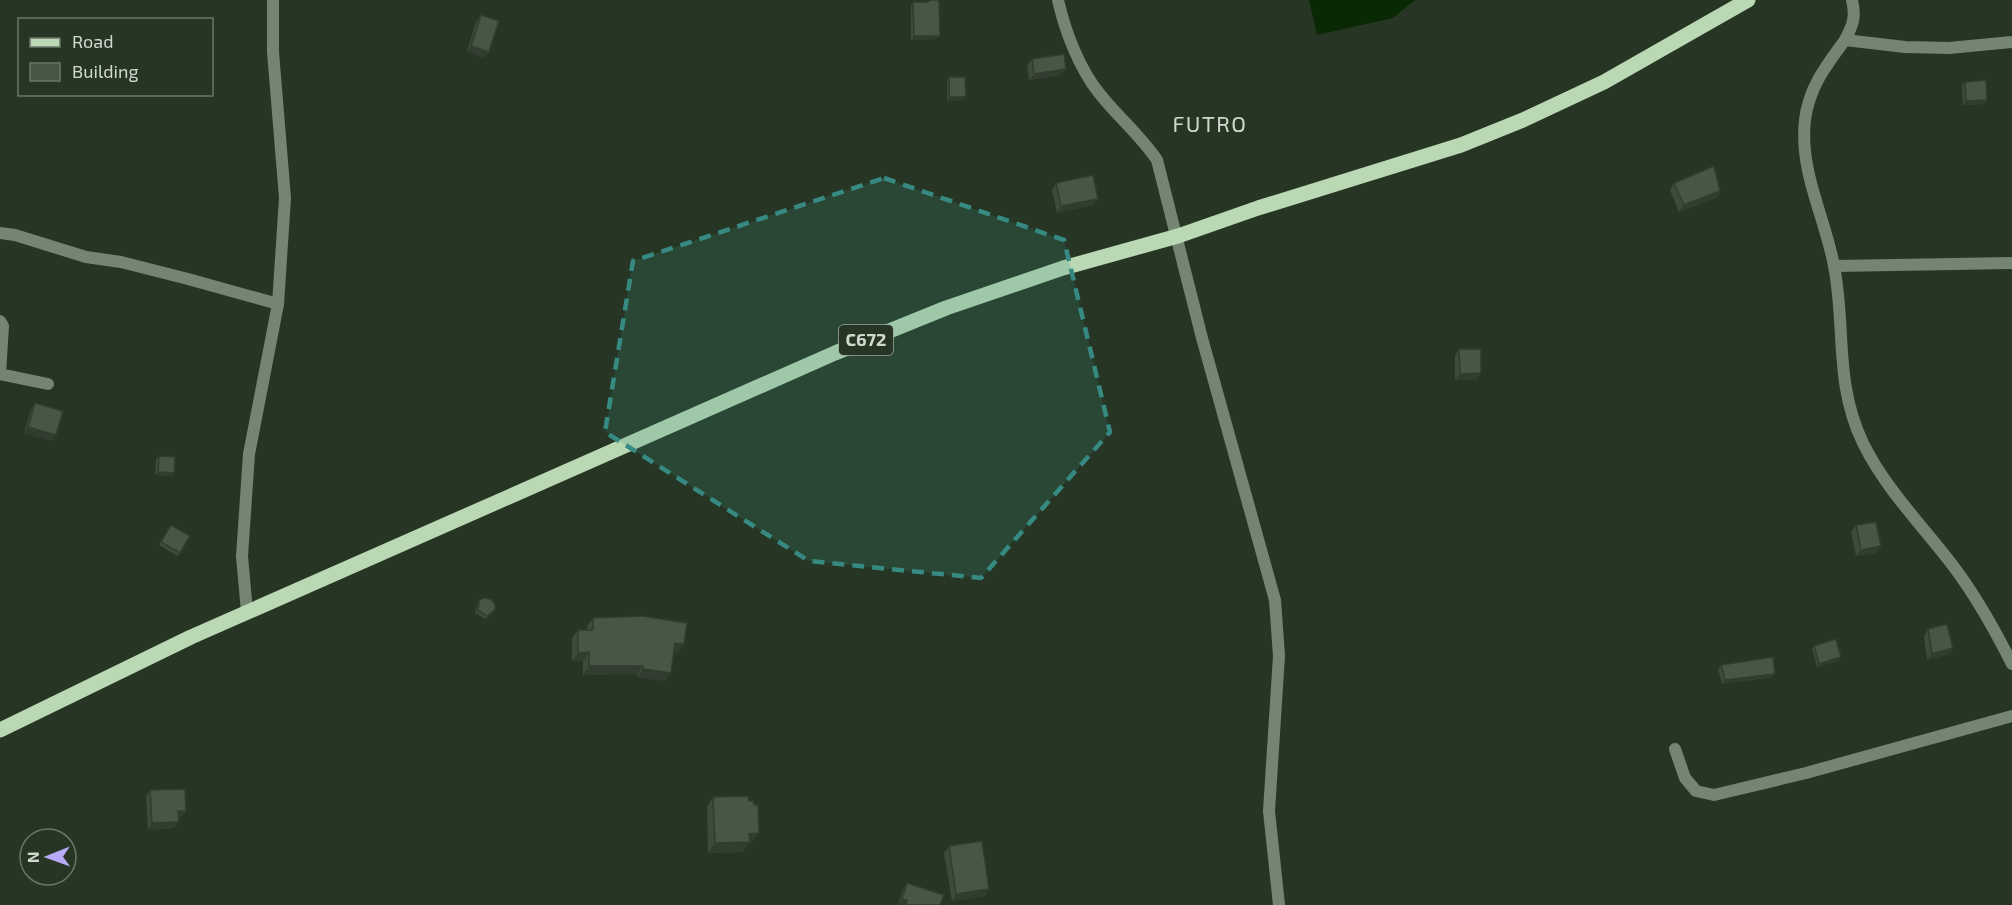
<svg xmlns="http://www.w3.org/2000/svg" width="2012" height="905" viewBox="0 0 2012 905" font-family="'Exo 2',sans-serif">
  <style>
    .water { fill: #092804 }
    .lines { fill: none; stroke-linecap: round; stroke-linejoin: round }
    .minor { stroke: #758573; stroke-width: 12 }
    .primary { stroke: #b9d8b3; stroke-width: 15 }
    .wall { fill: #3c4b3a }
    .shaded-wall { fill: #313d2f }
    .building { fill: #465743; stroke: #313d2f; stroke-width: 1.5 }
    .marked { fill: #368a81; fill-opacity: 0.2; stroke: #368a81; stroke-width: 4.5; stroke-dasharray: 12 8; stroke-linejoin: round }
    .labels { text-anchor: middle; stroke-width: 5; stroke-linejoin: round; paint-order: stroke }
    .shield { fill: #273624; stroke: #9da89b; stroke-width: 1.5 }
    .shield-label { font-size: 18px; font-weight: bold; fill: #d0d9ce }
    .quarter-label { font-size: 22px; letter-spacing: 1.5px; fill: #d0d9ce; stroke: #273624 }
  </style>
  <rect width="100%" height="100%" fill="#273624"/>
  <!-- water -->
  <polygon class="water" points="1309,0 1415,0 1393,18 1317,35"/>
  <g class="lines">
    <!-- minor -->
    <g class="minor">
      <path d="M 1058,0 C 1065,31 1079,68 1099,93 C 1117,116 1140,135 1157,160 L 1202,338 L 1275,600 L 1279,656 L 1269,811 L 1279,905"/>
      <path d="M 1852,0 C 1856,17 1853,25 1845,40 L 1905,47 L 1949,48 L 2012,42"/>
      <path d="M 1845,40 C 1826,66 1809,87 1805,120 C 1799,171 1825,217 1834,266 C 1846,327 1834,383 1863,443 C 1883,484 1915,518 1943,553 C 1971,587 1993,626 2012,664"/>
      <polyline points="0,233 15,235 86,257 121,262 188,279 278,304"/>
      <polyline points="1834,266 2012,263"/>
      <polyline points="0,321 3,326 0,374 48,384"/>
      <polyline points="247,612 242,556 249,454 278,304 285,198 273,52 273,0"/>
      <polyline points="1675,749 1685,778 1696,791 1714,795 1806,773 2012,716"/>
    </g>
    <!-- primary -->
    <polyline class="primary" points="0,730 191,637 835,353 946,308 1063,268 1178,236 1258,208 1461,145 1523,120 1604,82 1748,0"/>
  </g>
  <!-- wall -->
  <g class="wall">
    <polygon points="913,2 937,39 911,40 911,6"/>
    <polygon points="481,15 484,58 467,52 476,22"/>
    <polygon points="1032,59 1066,69 1061,75 1029,80 1027,65"/>
    <polygon points="949,77 966,97 963,100 947,101 947,80"/>
    <polygon points="1965,82 1985,104 1963,105 1962,85"/>
    <polygon points="1056,183 1093,205 1057,213 1052,190"/>
    <polygon points="1674,183 1720,191 1716,198 1679,212 1670,190"/>
    <polygon points="1459,349 1477,380 1455,380 1455,356"/>
    <polygon points="35,403 56,435 51,441 24,433 31,410"/>
    <polygon points="159,456 174,473 172,476 155,475 156,459"/>
    <polygon points="1856,525 1881,546 1876,553 1856,556 1851,532"/>
    <polygon points="168,528 180,553 178,556 159,545"/>
    <polygon points="479,601 492,614 485,619 475,613 477,605"/>
    <polygon points="593,618 678,653 673,652 671,673 665,681 637,677 637,674 583,675 583,661 572,661 572,638 578,630 587,630 587,626"/>
    <polygon points="1928,629 1953,648 1949,654 1927,660 1924,636"/>
    <polygon points="1814,646 1839,661 1817,667 1812,649"/>
    <polygon points="1721,665 1773,677 1722,684 1718,669"/>
    <polygon points="150,790 186,811 181,817 179,817 179,822 174,828 148,830 146,797"/>
    <polygon points="713,797 752,843 749,843 743,852 708,853 707,807"/>
    <polygon points="949,846 985,896 952,901 944,853"/>
    <polygon points="907,883 940,905 898,905 903,890"/>
  </g>
  <!-- shaded-wall -->
  <g class="shaded-wall">
    <polygon points="914,36 940,36 937,39 911,40"/>
    <polygon points="471,46 489,52 484,58 467,52"/>
    <polygon points="1066,69 1061,75 1029,80 1034,74"/>
    <polygon points="949,97 966,97 963,100 947,101"/>
    <polygon points="1987,100 1985,104 1963,105 1966,101"/>
    <polygon points="1720,191 1716,198 1679,212 1684,205"/>
    <polygon points="1098,199 1093,205 1057,213 1061,206"/>
    <polygon points="1481,373 1477,380 1455,380 1460,374"/>
    <polygon points="28,427 56,435 51,441 24,433"/>
    <polygon points="158,472 174,473 172,476 155,475"/>
    <polygon points="1881,546 1876,553 1856,556 1861,550"/>
    <polygon points="675,643 684,644 678,653 669,652"/>
    <polygon points="1953,648 1949,654 1927,660 1932,654"/>
    <polygon points="589,652 583,661 572,661 578,653"/>
    <polygon points="1841,657 1839,661 1817,667 1819,664"/>
    <polygon points="589,666 643,666 637,674 583,675"/>
    <polygon points="643,669 671,673 665,681 637,677"/>
    <polygon points="1775,674 1773,677 1722,684 1725,680"/>
    <polygon points="178,811 186,811 181,817 174,818"/>
    <polygon points="179,822 174,828 148,830 152,823"/>
    <polygon points="759,833 752,843 749,843 743,852 708,853 715,843 749,834"/>
    <polygon points="989,889 985,896 952,901 956,894"/>
    <polygon points="902,899 907,900 904,905 898,905"/>
  </g>
  <!-- building -->
  <g class="building">
    <polygon points="931,0 939,0 940,36 914,36 913,2 928,2"/>
    <polygon points="481,15 499,21 489,52 471,46"/>
    <polygon points="1064,54 1066,69 1034,74 1032,59"/>
    <polygon points="949,77 965,77 966,97 949,97"/>
    <polygon points="1986,80 1987,100 1966,101 1965,82"/>
    <polygon points="1714,166 1720,191 1684,205 1674,183"/>
    <polygon points="1093,175 1098,199 1061,206 1056,183"/>
    <polygon points="1459,349 1481,349 1481,373 1460,374"/>
    <polygon points="35,403 63,411 56,435 28,427"/>
    <polygon points="159,456 175,457 174,473 158,472"/>
    <polygon points="1876,522 1881,546 1861,550 1856,525"/>
    <polygon points="171,525 190,536 180,553 161,542"/>
    <polygon points="483,598 491,599 495,604 495,610 487,616 478,610 479,601"/>
    <polygon points="642,616 687,623 684,644 675,643 671,673 643,669 643,666 589,666 589,652 578,653 578,630 593,630 593,618"/>
    <polygon points="1947,624 1953,648 1932,654 1928,629"/>
    <polygon points="1836,639 1841,657 1819,664 1814,646"/>
    <polygon points="1773,657 1775,674 1725,680 1721,665"/>
    <polygon points="185,789 186,811 178,811 179,822 152,823 150,790"/>
    <polygon points="748,796 749,801 753,801 754,805 758,805 759,833 749,834 750,842 715,843 713,797"/>
    <polygon points="982,841 989,889 956,894 949,846"/>
    <polygon points="907,883 944,895 940,905 906,905 907,900 902,899"/>
  </g>
  <!-- marked area -->
  <path class="marked" d="M 884,178 L 1064,240 L 1110,432 L 981,578 L 809,561 L 605,432 L 633,261 Z"/>
  <g class="labels">
    <!-- shield labels -->
    <rect class="shield" x="839" y="325" width="54" height="30" rx="4.5"/>
    <g class="shield-label">
      <text x="866" y="346">C672</text>
    </g>
    <!-- quarter labels -->
    <g class="quarter-label">
      <text x="1210" y="132">FUTRO</text>
    </g>
  </g>
  <!-- legend -->
  <rect x="18" y="18" width="195" height="78" fill="#273624" stroke="#6b7768" stroke-width="1.5"/>
  <rect x="30" y="38" width="30" height="9" fill="#b9d8b3" stroke="#6b7768" stroke-width="1.5"/>
  <text x="72" y="48" font-size="18" fill="#d0d9ce">Road</text>
  <rect x="30" y="63" width="30" height="18" fill="#465743" stroke="#6b7768" stroke-width="1.5"/>
  <text x="72" y="78" font-size="18" fill="#d0d9ce">Building</text>
  <!-- north arrow -->
  <g transform="translate(48 857) rotate(269)"><circle r="28" fill="#273624" stroke="#6b7768" stroke-width="1.5"/>
  <path d="M0-4.5L10 22L0 15L-10 22Z" fill="#b7abf8"/>
  <text y="-9" font-size="16" font-weight="bold" text-anchor="middle" fill="#d0d9ce">N</text>
  </g>
</svg>
